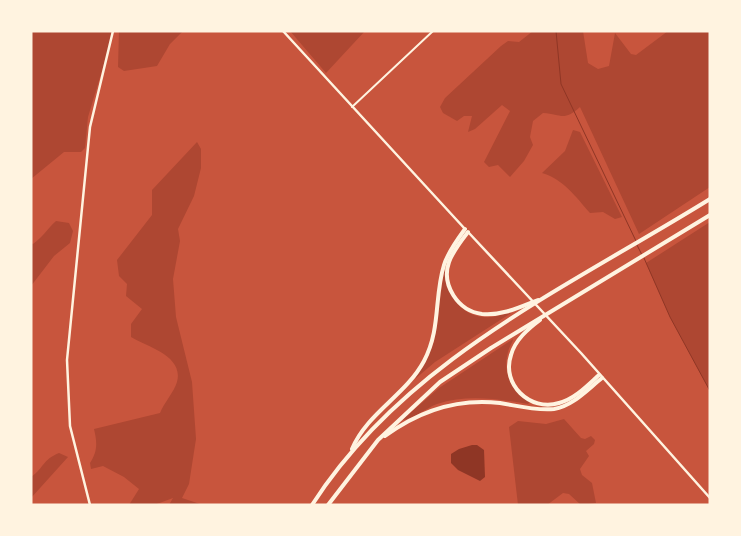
<svg xmlns="http://www.w3.org/2000/svg" width="741" height="536" viewBox="0 0 741 536" font-family="Raleway,sans-serif">
  <style>
    .green { fill: #ae4732 }
    .water { fill: #8f3625 }
    .lines { fill: none; stroke-linecap: round; stroke-linejoin: round }
    .stream { stroke: #8f3625; stroke-width: 1 }
    .minor { stroke: #fff3e0; stroke-width: 2 }
    .tertiary { stroke: #fff3e0; stroke-width: 2.5 }
    .secondary { stroke: #fff3e0; stroke-width: 2.5 }
    .motorway { stroke: #fff3e0; stroke-width: 4 }
  </style>
  <rect width="100%" height="100%" fill="#c8553d"/>
  <!-- green -->
  <g class="green">
    <polygon points="31,31 111,31 111,41 88,117 85,148 81,152 64,152 31,179"/>
    <polygon points="119,31 183,31 170,44 157,66 124,71 118,67"/>
    <polygon points="290,31 365,31 326,73"/>
    <path d="M 533,31 L 583,31 L 588,63 L 598,69 L 609,66 L 615,33 L 631,54 L 636,55 L 668,31 L 710,31 L 710,187 L 639,234 L 580,107 C 563,122 562,114 543,113 L 533,121 L 530,137 L 533,145 L 524,161 L 510,177 L 498,165 L 489,167 L 484,162 L 510,111 L 502,105 L 475,129 L 468,132 L 472,116 L 464,116 L 457,121 L 443,113 L 440,107 L 445,98 L 501,46 L 508,41 L 519,42 Z"/>
    <path d="M 573,130 L 580,132 L 622,217 L 615,219 L 603,212 L 590,213 C 576,197 563,179 542,173 L 565,151 Z"/>
    <path d="M 197,142 L 201,149 L 201,168 L 194,196 L 178,229 L 180,241 L 173,279 L 176,317 L 192,382 L 196,439 L 189,484 L 182,498 L 203,505 L 169,505 L 173,498 L 154,505 L 129,505 L 139,489 L 124,477 L 103,466 L 91,469 L 90,463 C 98,451 97,442 94,429 L 160,413 C 164,403 174,392 177,382 C 184,356 148,347 131,337 L 131,324 L 142,309 L 126,296 L 127,284 L 119,276 L 117,260 L 152,215 L 152,190 Z"/>
    <path d="M 56,221 L 69,223 L 73,231 L 70,243 L 54,256 L 31,286 L 31,243 L 33,244 C 43,237 47,229 56,221 Z"/>
    <polygon points="710,222 710,391 670,317 646,263"/>
    <path d="M 444,271 L 447,272 C 453,298 460,319 492,317 C 499,316 506,313 511,313 L 435,362 L 415,379 L 434,342 Z"/>
    <path d="M 513,339 C 513,342 509,347 508,352 C 502,374 512,390 530,402 L 528,404 C 498,399 467,394 437,404 C 426,408 413,420 402,420 L 439,388 Z"/>
    <polygon points="564,419 581,438 585,439 591,436 595,440 594,444 586,451 589,456 580,469 582,475 592,483 596,503 581,505 569,494 563,493 547,505 518,505 509,427 518,421 546,424"/>
    <path d="M 59,453 L 68,457 L 31,498 L 31,477 C 45,467 42,460 59,453 Z"/>
  </g>
  <!-- water -->
  <polygon class="water" points="472,445 477,445 484,450 485,477 480,481 458,470 451,463 451,454 459,449"/>
  <g class="lines">
    <!-- stream -->
    <g class="stream">
      <polyline points="556,31 561,84 636,241"/>
      <polyline points="637,245 642,255"/>
      <polyline points="644,258 670,317 710,391"/>
    </g>
    <!-- minor -->
    <polyline class="minor" points="352,107 433,31"/>
    <!-- tertiary -->
    <polyline class="tertiary" points="90,505 70,426 67,360 90,127 113,31"/>
    <!-- secondary -->
    <g class="secondary">
      <polyline points="283,31 465,229"/>
      <polyline points="469,233 581,353 710,498"/>
    </g>
    <!-- motorway -->
    <g class="motorway">
      <path d="M 468,232 C 461,241 453,251 449,262 C 441,285 458,311 482,314 C 502,316 520,307 538,300"/>
      <path d="M 540,320 C 528,329 515,340 511,355 C 501,384 530,412 559,403 C 575,399 588,385 599,375"/>
      <path d="M 385,436 C 419,411 457,398 500,403 C 518,406 537,411 554,409 C 573,406 588,389 602,378"/>
      <path d="M 352,449 C 367,413 406,395 424,361 C 441,329 434,297 444,265 C 448,252 457,240 465,229"/>
      <path d="M 312,505 C 405,360 568,287 710,199"/>
      <polyline points="328,505 378,440 440,382 491,348 710,215"/>
    </g>
  </g>
  <!-- border -->
  <rect width="741" height="536" fill="none" stroke="#fff3e0" stroke-width="65"/>
</svg>
